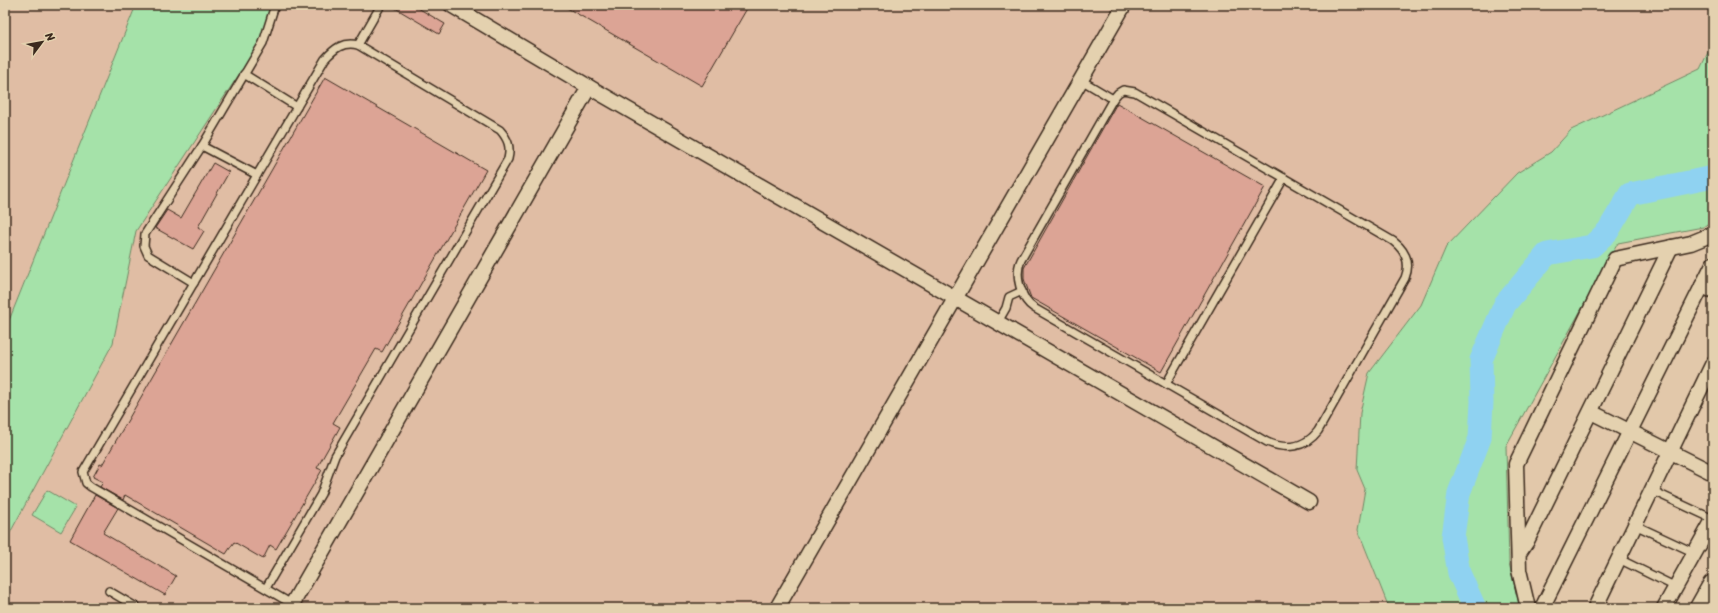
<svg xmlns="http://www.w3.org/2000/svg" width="1718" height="613" viewBox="0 0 1718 613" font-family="Sriracha,sans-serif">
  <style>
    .built { fill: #e0bda4 }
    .green { fill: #a5e2a9; stroke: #708664 }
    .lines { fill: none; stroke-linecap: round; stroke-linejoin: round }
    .river { stroke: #8fd2f1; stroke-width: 23 }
    .building { fill: #dca495; stroke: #3b2a1e }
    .lane-casing { stroke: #3b2a1e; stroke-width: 10 }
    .street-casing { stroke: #3b2a1e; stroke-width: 17 }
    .secondary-casing { stroke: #3b2a1e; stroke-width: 23 }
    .lane { stroke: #e4d1af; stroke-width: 7 }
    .street { stroke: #e4d1af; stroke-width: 14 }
    .secondary { stroke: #e4d1af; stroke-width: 20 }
  </style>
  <rect width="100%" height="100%" fill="#e2c8aa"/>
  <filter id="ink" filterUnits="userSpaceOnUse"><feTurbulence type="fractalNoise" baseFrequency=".025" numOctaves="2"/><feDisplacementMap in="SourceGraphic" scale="8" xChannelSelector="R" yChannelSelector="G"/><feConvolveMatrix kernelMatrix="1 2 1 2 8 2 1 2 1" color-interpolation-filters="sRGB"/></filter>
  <g filter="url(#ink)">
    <!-- built -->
    <g class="built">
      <polygon points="5,5 136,5 10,318 5,326"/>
      <polygon points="271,5 1713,5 1713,42 1700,69 1571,129 1551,152 1517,173 1446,247 1421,305 1369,373 1360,413 1357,470 1365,489 1358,530 1389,608 5,608 5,542 113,343 136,231 261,41"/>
    </g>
    <!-- green -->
    <g class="green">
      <polygon points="136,5 271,5 261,41 136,231 113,343 5,542 5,326 10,318"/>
      <polygon points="1713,42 1713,220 1703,227 1618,243 1506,446 1509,563 1520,608 1389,608 1358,530 1365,489 1357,470 1360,413 1369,373 1421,305 1446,247 1517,173 1551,152 1571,130 1700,69"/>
      <polygon points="47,490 76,507 61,532 32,515"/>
    </g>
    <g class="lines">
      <!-- river -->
      <polyline class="river" points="1475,608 1459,573 1453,537 1459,493 1480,438 1482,402 1481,360 1505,304 1547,254 1592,246 1608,231 1630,194 1713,177"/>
    </g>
    <!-- building -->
    <g class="building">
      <polygon points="390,5 413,5 445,24 439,34"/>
      <polygon points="562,5 749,5 702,86"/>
      <polygon points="325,77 486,170 382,352 376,349 333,423 340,427 317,468 322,470 276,549 270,545 263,559 234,542 226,554 125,495 123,500 100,487 103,482 93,477 100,464 102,465"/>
      <polygon points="1117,103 1265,187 1161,372 1031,298 1024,279 1024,268"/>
      <polygon points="213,163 229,172 198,227 204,231 193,249 155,228 167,210 181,218"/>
      <polygon points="95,495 118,508 103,533 176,576 165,595 70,540"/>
    </g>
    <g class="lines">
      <!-- lane casing -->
      <g class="lane-casing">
        <g id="lane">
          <polyline points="358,45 381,5"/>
          <polyline points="244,74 297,107"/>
          <polyline points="1081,80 1113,99"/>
          <path d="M 1123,90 L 1135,92 L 1393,241 C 1406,251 1411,263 1405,278 L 1318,431 C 1305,448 1286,450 1267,442 L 1034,308 C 1021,300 1014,275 1021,260 L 1113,99 L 1118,93 Z"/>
          <polyline points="202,146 257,175"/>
          <polyline points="194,283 148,255 144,246 145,234 202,146 263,43 275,5"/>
          <polyline points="998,322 1006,308 1009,297 1022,291"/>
          <polyline points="1166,384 1284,178"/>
          <polyline points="1655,492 1713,519"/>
          <polyline points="1637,526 1695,553"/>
          <polyline points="1619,559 1676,587"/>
          <path d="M 266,588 L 321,494 L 335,456 L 508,159 C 511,147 508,139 500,130 L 358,45 C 343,41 334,49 325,59 L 83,472 L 86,483 L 91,487 L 292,604"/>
          <polyline points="109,591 138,608"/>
        </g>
      </g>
      <!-- street casing -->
      <g class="street-casing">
        <g id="street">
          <polyline points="451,5 589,87 1309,502"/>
          <polyline points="1702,286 1713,291"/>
          <polyline points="1591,412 1713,473"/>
          <polyline points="1519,553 1527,541 1671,247"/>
          <polyline points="290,608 589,87"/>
          <polyline points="777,608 1124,5"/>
          <polyline points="1528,608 1519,570 1516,464 1615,259 1691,243 1713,234"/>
          <polyline points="1542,608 1713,264"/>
          <polyline points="1595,608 1713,363"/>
          <polyline points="1664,608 1713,520"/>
        </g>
      </g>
      <!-- secondary casing -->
      <g class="secondary-casing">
        <polyline id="secondary" points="1700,608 1713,585"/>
      </g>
      <!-- lane -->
      <use href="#lane" class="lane"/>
      <!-- street -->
      <use href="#street" class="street"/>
      <!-- secondary -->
      <use href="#secondary" class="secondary"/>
    </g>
  </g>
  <!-- margin -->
  <rect width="1718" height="613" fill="none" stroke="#e4d1af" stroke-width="20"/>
  <rect x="10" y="10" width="1698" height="593" fill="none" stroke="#3b2a1e" stroke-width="1.5" filter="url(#ink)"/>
  <!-- north arrow -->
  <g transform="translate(42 42) rotate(58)" stroke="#e4d1af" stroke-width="3" paint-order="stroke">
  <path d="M0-3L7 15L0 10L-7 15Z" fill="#3b2a1e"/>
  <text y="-6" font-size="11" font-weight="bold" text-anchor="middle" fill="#3b2a1e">N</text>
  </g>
</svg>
